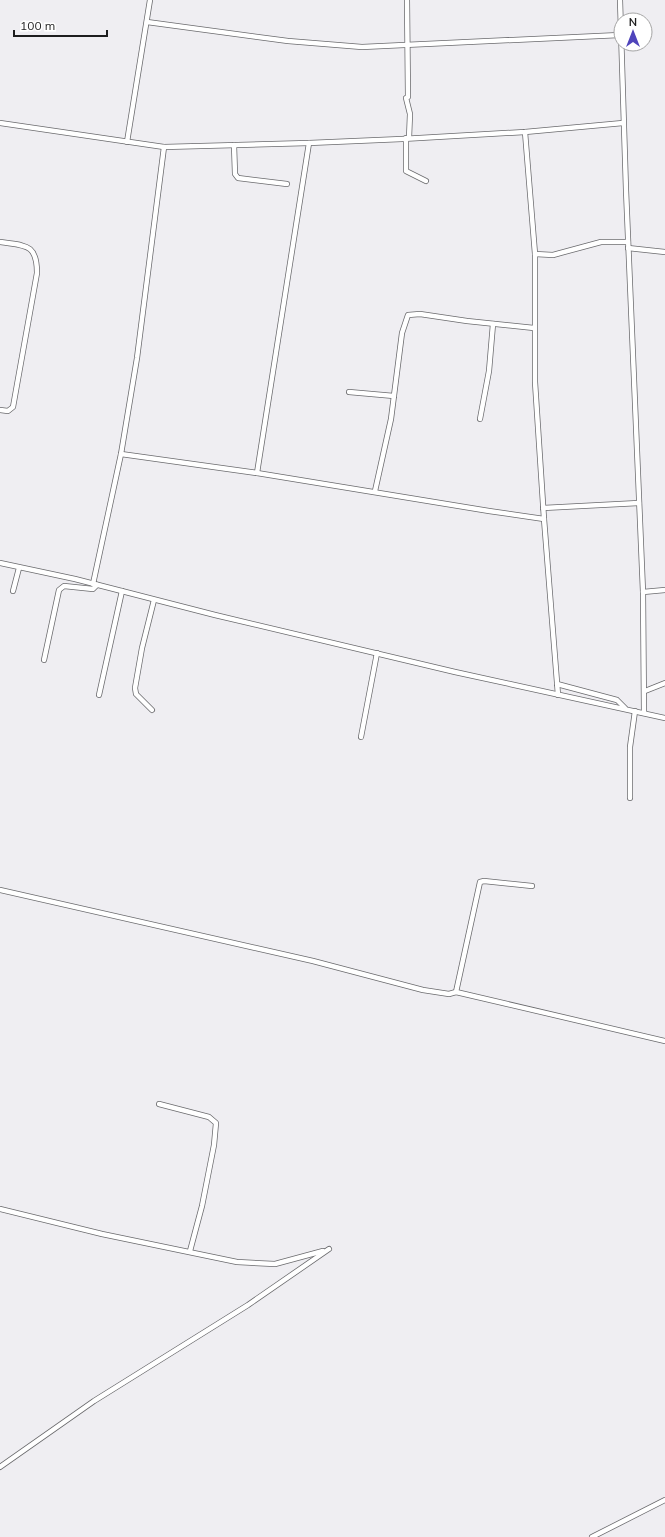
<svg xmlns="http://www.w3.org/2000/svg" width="665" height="1537" viewBox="0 0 665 1537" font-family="Mulish,sans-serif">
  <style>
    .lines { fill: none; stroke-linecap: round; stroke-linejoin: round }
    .minor-casing { stroke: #6a6a6d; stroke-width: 6 }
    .minor { stroke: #fff; stroke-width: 4.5 }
  </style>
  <rect width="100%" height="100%" fill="#efeef2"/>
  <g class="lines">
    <!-- minor casing -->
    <g class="minor-casing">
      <g id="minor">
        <polyline points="407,0 408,97 406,98 410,114 409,138"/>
        <polyline points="620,0 626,190 643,592 644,713"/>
        <polyline points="147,22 288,41 362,47 620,35"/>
        <polyline points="0,123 164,147 309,143 402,139 525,132 623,123"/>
        <polyline points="525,132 535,254 535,382 544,519 558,695"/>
        <polyline points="406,138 406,171 426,181"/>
        <polyline points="127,142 150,0"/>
        <polyline points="234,145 235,174 238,178 287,184"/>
        <path d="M 0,242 C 25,246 37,243 37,273 L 13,407 L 8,411 L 0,410"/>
        <polyline points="628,248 665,252"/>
        <polyline points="535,254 553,255 601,242 628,242"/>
        <polyline points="349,392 394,396"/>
        <polyline points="480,419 489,371 493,324"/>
        <polyline points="121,454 257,473 489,511 544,519"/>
        <polyline points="257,473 309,143"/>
        <polyline points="375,491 391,419 402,333 408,315 420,314 467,321 534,328"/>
        <polyline points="543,508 639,503"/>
        <polyline points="0,563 75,579 215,615 455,672 665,718"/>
        <polyline points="93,584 121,454 137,358 164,147"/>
        <polyline points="13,591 19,568"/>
        <polyline points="643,592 665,590"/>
        <polyline points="44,660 59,590 64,586 93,589 97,585"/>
        <polyline points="557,684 617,700 625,708"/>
        <polyline points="645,691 665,683"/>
        <polyline points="99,695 122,591"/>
        <polyline points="152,710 136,694 135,688 142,648 154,600"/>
        <polyline points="361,737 377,653"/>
        <polyline points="630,798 630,747 635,711"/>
        <polyline points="0,890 313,961 423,990 449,994 456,992 480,882 484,881 532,886"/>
        <polyline points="456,992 665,1041"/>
        <polyline points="159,1104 209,1117 216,1123 214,1145 202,1206 190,1251"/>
        <polyline points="0,1209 102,1234 237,1262 275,1264 323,1251"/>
        <polyline points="0,1467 94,1401 248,1305 329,1249"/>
        <polyline points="592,1537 665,1500"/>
      </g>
    </g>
    <!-- minor -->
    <use href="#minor" class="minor"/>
  </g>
  <!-- north arrow -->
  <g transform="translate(633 32)"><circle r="19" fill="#ffffff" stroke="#a5a5a5"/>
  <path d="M0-3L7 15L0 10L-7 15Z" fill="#4f44bb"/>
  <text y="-6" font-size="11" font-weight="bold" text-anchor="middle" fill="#1d1d1e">N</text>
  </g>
  <!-- scale -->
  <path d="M14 30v6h93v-6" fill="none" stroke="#1d1d1e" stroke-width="2"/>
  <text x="20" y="30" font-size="12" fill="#1d1d1e" stroke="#ffffff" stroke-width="3" paint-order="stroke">100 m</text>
</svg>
